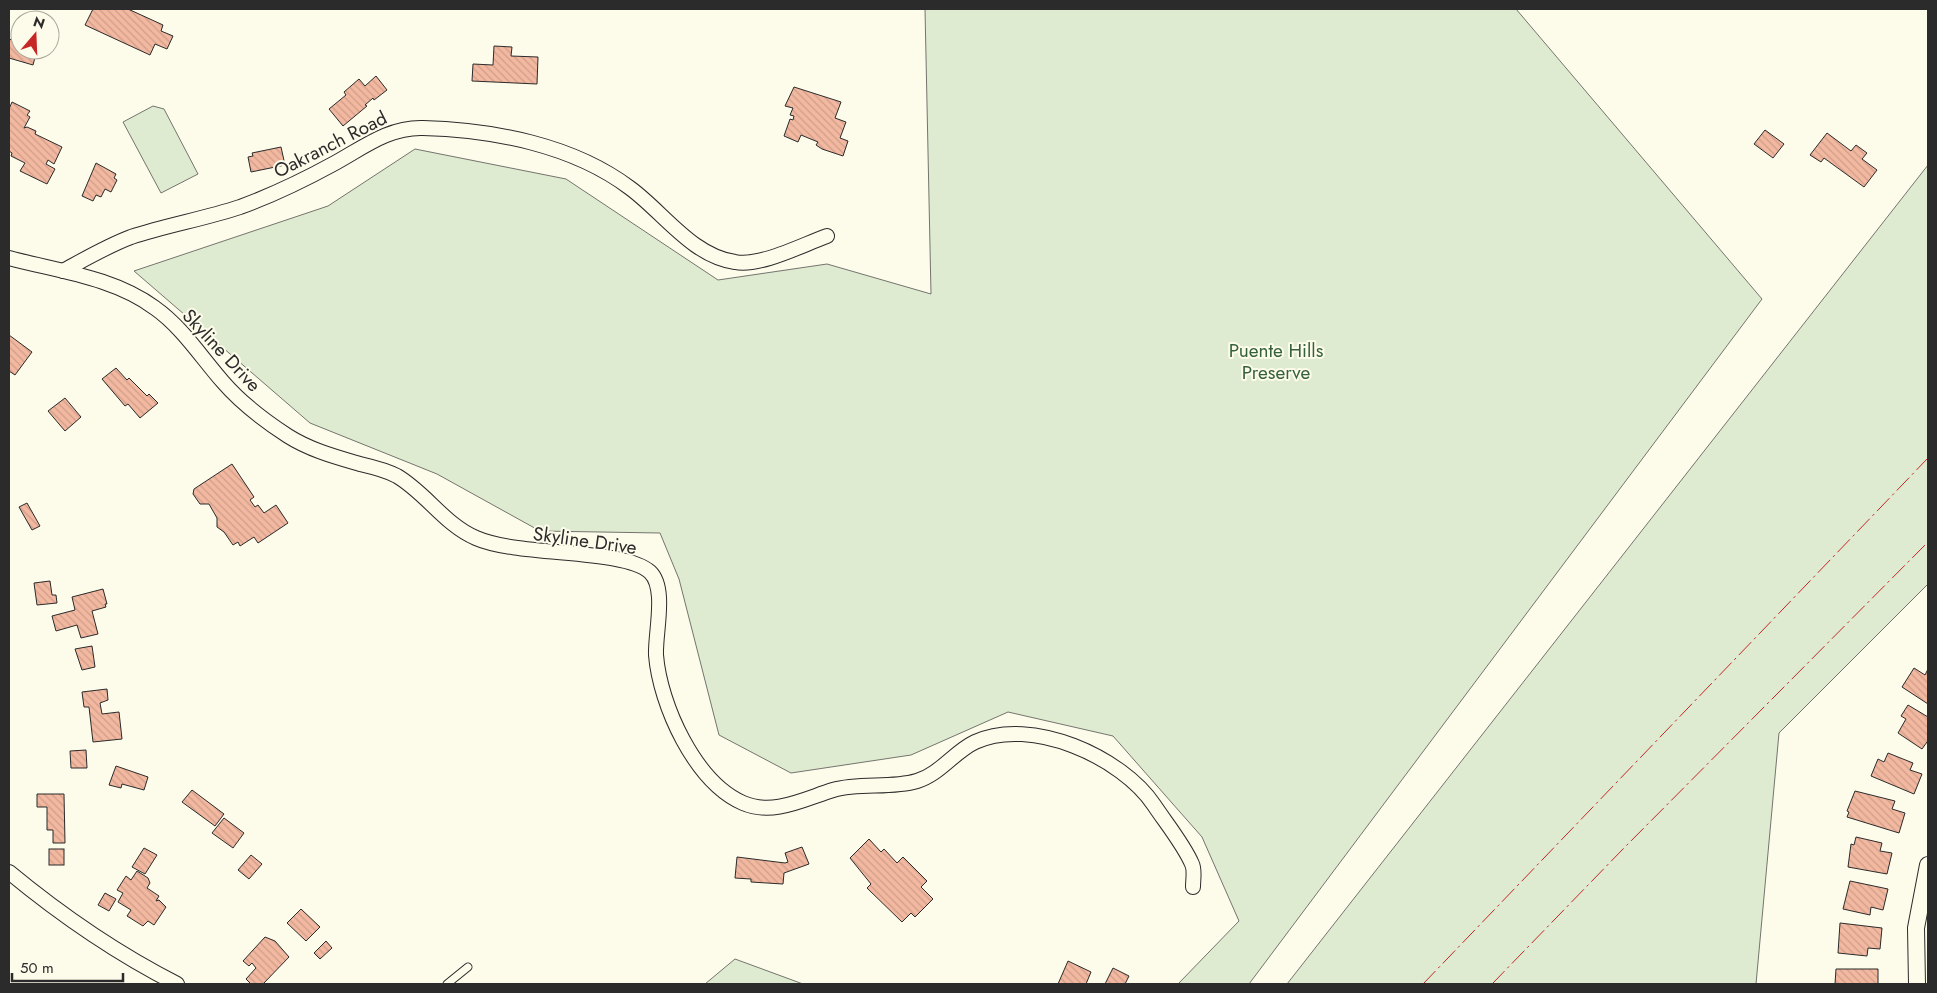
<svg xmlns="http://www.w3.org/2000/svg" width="1937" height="993" viewBox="0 0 1937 993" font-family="Jost,sans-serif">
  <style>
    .grass { fill: #deebd1; stroke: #74746e }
    .building { fill: url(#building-back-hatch); stroke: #2b2b2b }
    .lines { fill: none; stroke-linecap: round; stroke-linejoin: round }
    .service-casing { stroke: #2b2b2b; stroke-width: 9 }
    .minor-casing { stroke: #2b2b2b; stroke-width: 16 }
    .tertiary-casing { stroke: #2b2b2b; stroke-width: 18 }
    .service { stroke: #fdfbea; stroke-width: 7 }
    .minor { stroke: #fdfbea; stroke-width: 14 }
    .tertiary { stroke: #fdfbea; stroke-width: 16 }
    .power { stroke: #c62828; stroke-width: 1; stroke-dasharray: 18 4 2.5 4; stroke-linecap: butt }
    .labels { text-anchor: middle; stroke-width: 4; stroke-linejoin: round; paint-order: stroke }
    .street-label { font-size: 19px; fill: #2b2b2b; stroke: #fdfbea }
    .park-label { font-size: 19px; fill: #34623c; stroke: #fdfbea }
  </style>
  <defs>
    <pattern id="building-back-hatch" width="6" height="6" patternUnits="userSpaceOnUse" patternTransform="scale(1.25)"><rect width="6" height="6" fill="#f2b8a0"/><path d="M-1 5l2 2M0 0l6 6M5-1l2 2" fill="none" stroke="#d09e8a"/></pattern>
  </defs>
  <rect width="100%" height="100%" fill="#fdfbea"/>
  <!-- grass -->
  <g class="grass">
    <polygon points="925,9 1516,9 1762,299 1249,984 1178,984 1239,921 1202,837 1113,736 1008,712 911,755 791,773 719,735 679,579 660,533 540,531 437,474 310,423 134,271 328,206 415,149 566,179 718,280 827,264 931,294"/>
    <polygon points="153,106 164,109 198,174 161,193 123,122"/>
    <polygon points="1928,165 1928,584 1779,733 1756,984 1287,984"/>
    <polygon points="735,959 803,984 705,984"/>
  </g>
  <!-- building -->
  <g class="building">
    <polygon points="93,9 128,9 163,25 161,31 173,36 167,49 155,44 150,55 85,25"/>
    <polygon points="9,39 20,42 20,50 37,50 33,65 9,58"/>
    <polygon points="494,46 512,47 511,56 538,57 537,84 472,81 473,64 493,65"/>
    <polygon points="376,76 387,90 374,100 373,98 365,105 367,106 343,126 329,109 346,95 344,92 359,79 365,86"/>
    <polygon points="794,87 841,102 835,118 846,122 840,138 848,141 843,156 822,149 816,145 818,142 801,135 798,142 784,136 790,119 793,120 794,116 790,115 793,108 785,106"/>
    <polygon points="12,102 30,111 27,115 30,117 24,128 27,127 36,131 35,134 62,147 54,164 48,160 46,164 55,169 47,184 20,171 25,163 11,156 12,153 9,151 9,109"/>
    <polygon points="1765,130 1784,144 1773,158 1754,144"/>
    <polygon points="1827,133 1851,151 1856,145 1867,153 1862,159 1877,170 1864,187 1824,158 1821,162 1810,155"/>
    <polygon points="281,147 285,165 251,172 248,157 253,156 252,153"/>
    <polygon points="96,163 116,174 114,178 117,180 111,192 105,189 101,197 96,195 93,201 82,196"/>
    <polygon points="9,335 32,352 15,375 9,371"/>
    <polygon points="116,368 127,380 129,378 147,396 149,394 158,403 140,418 128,404 125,406 102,379"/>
    <polygon points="65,398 81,417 65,431 48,411"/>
    <polygon points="232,464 254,497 250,500 255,507 258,505 264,513 276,505 288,523 258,543 254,537 240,546 238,542 233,545 224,532 217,527 217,518 209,504 200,504 193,494 194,489"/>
    <polygon points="27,503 40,526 32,530 19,507"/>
    <polygon points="50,581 52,595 56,595 57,603 37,605 34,583"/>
    <polygon points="103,589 107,604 105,604 106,607 92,611 98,634 81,638 77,625 56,631 52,616 75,610 72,597"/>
    <polygon points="92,646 95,667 82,670 75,649"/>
    <polygon points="1914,668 1925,675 1928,669 1928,704 1902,687"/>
    <polygon points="107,689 108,700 100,703 102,714 119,712 122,739 93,742 89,707 84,707 82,692"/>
    <polygon points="1908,705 1928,717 1928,744 1927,742 1922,749 1898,733 1906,719 1901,716"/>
    <polygon points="86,750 87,768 71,768 70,751"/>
    <polygon points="1888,753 1913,763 1910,770 1922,774 1914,794 1871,776 1878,759 1884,762"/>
    <polygon points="116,766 148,777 144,790 122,784 121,788 109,785"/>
    <polygon points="192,790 224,814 215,826 182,802"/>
    <polygon points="1855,791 1895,801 1892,809 1905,813 1899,833 1847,817 1849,812 1847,811"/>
    <polygon points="37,794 64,794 65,843 53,843 53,830 47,830 47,807 37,807"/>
    <polygon points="224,818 244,833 233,848 212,833"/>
    <polygon points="1856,837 1882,843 1880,851 1892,853 1887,874 1848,867 1851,844 1854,845"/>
    <polygon points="869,839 881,852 884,849 897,863 903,857 927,881 921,887 933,899 915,917 911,913 902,922 867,888 871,884 850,858"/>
    <polygon points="802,847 809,864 784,873 783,884 751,882 751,879 735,878 737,857 785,863 788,862 785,853"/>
    <polygon points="144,848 157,855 145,874 132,867"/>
    <rect x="49" y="849" width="15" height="16"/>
    <polygon points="251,855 262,864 249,879 238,870"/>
    <polygon points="137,871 148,878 150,883 147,888 159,896 156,901 159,900 166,907 154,925 148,921 143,926 127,916 131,910 118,902 123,893 117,890 126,876 131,880"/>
    <polygon points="1850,881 1888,889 1883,910 1871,907 1870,915 1843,909"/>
    <polygon points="105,893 116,899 109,911 98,905"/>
    <polygon points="301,909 320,927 306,941 287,923"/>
    <polygon points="1840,923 1882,928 1880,949 1868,948 1867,956 1838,953"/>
    <polygon points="265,937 275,941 289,957 263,984 251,984 246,979 256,968 252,963 249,966 243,961"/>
    <polygon points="326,941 332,948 320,959 314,953"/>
    <polygon points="1068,961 1091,972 1086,984 1058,984"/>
    <polygon points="1113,968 1129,976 1125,984 1105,984"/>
    <polygon points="1836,969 1878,969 1878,984 1835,984"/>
  </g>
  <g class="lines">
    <!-- service casing -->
    <g class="service-casing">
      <polyline id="service" points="447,984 468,967"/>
    </g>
    <!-- minor casing -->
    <g class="minor-casing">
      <g id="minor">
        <path d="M 9,258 C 57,271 113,277 155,308 C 182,327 201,357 223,382 C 241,403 265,421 288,436 C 310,450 336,457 360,464 C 373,467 386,470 397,476 C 426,493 445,525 476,538 C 519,557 624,548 650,572 C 667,588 655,633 656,655 C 660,705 695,782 743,803 C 773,816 804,799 833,790 C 860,782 890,789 917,781 C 940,774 954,752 975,742 C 1031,716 1122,757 1154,805 C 1166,823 1184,845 1192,864 C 1195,870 1193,879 1193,887"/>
        <path d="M 63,271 C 85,259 107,246 131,237 C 167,225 204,219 240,207 C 273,195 304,180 335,163 C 364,147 389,127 423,128 C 494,130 573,145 630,188 C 663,212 692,256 735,262 C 760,267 802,245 827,236"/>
        <path d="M 9,872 C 61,915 116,953 177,984"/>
      </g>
    </g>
    <!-- tertiary casing -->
    <g class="tertiary-casing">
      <polyline id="tertiary" points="1917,984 1916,928 1928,865"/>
    </g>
    <!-- service -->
    <use href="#service" class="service"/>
    <!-- minor -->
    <use href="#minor" class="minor"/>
    <!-- tertiary -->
    <use href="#tertiary" class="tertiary"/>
    <!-- power -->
    <g class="power">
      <polyline points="1423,984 1928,458"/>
      <polyline points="1492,984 1623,849 1928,542"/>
    </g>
  </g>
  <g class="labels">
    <!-- street labels -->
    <g class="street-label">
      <text transform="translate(330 144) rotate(-27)" y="7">Oakranch Road</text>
      <text transform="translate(222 350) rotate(47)" y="7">Skyline Drive</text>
      <text transform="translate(585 540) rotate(8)" y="7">Skyline Drive</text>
    </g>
    <!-- park labels -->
    <g class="park-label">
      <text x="1276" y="357">Puente Hills<tspan x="1276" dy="22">Preserve</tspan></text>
    </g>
  </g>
  <!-- border -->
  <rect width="1937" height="993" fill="none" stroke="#2b2b2b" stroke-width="20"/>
  <!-- north arrow -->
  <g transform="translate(35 35) rotate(19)"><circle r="24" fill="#fdfbea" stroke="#a9a89e"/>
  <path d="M0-4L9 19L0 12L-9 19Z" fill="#c62828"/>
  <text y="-8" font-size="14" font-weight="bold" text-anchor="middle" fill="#2b2b2b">N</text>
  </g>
  <!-- scale -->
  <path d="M12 973v8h111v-8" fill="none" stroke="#2b2b2b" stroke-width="2.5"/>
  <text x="20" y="973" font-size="15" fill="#2b2b2b" stroke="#fdfbea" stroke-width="4" paint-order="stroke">50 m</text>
</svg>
